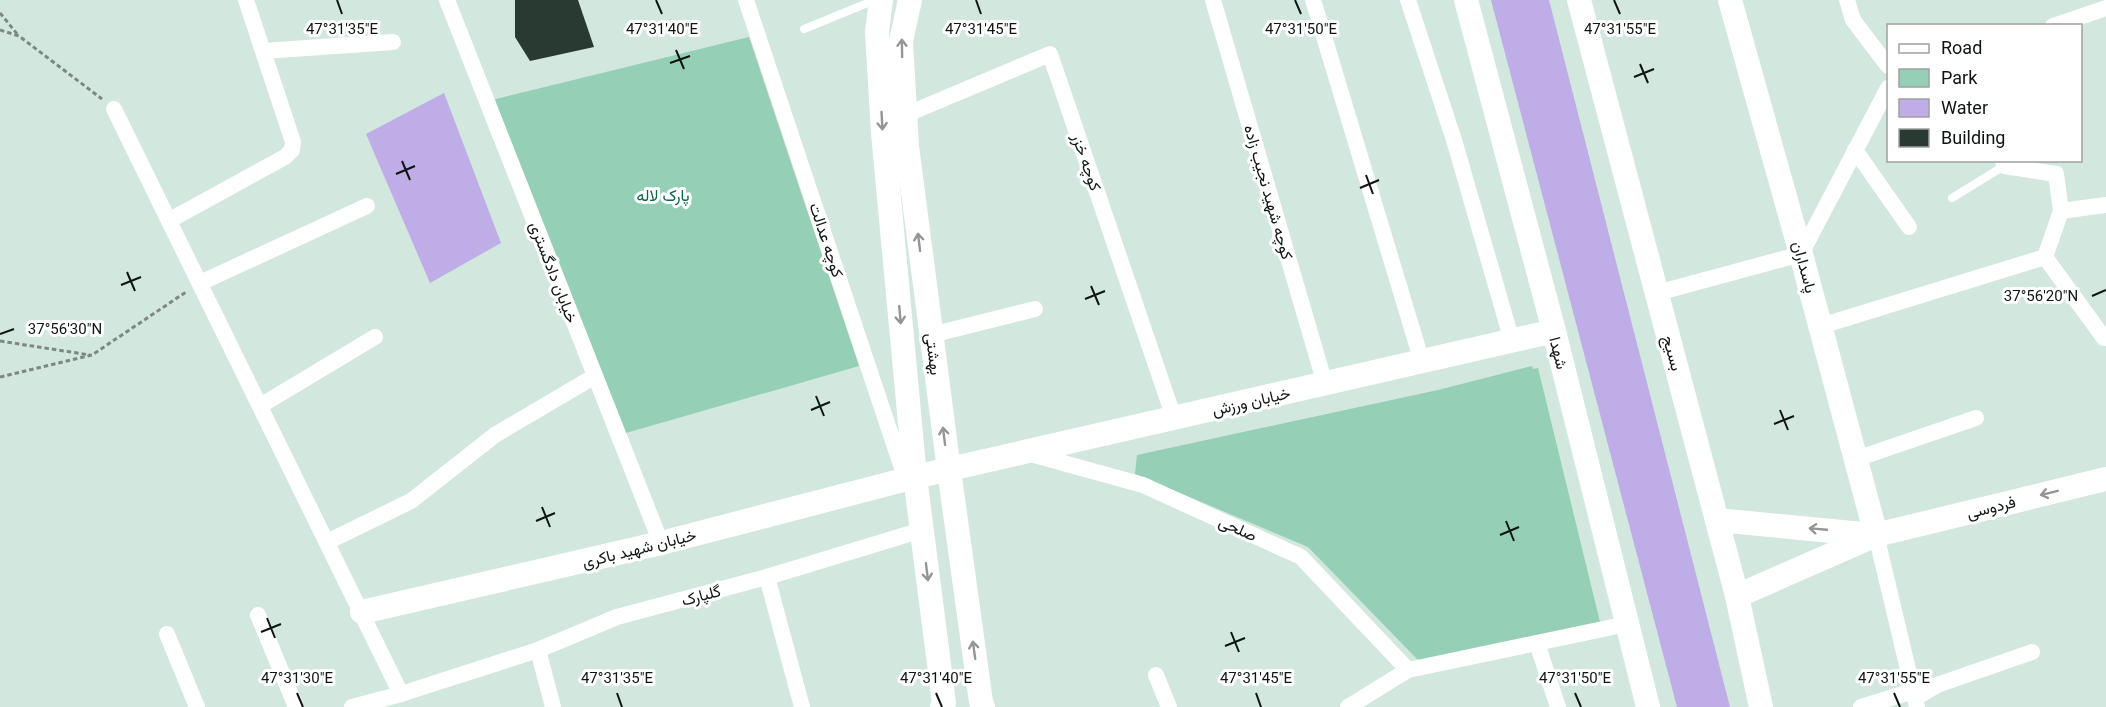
<svg xmlns="http://www.w3.org/2000/svg" width="2106" height="707" viewBox="0 0 2106 707" font-family="Roboto,Vazirmatn,sans-serif">
  <style>
    .green { fill: #94cfb6 }
    .water { fill: #bfade7 }
    .building { fill: #293a33 }
    .lines { fill: none; stroke-linecap: round; stroke-linejoin: round }
    .path { stroke: #7b8982; stroke-width: 3; stroke-dasharray: 4.5 3; stroke-linecap: butt }
    .lane { stroke: #fff; stroke-width: 8 }
    .street { stroke: #fff; stroke-width: 16 }
    .secondary { stroke: #fff; stroke-width: 24 }
    .oneway { stroke: #939694 }
    .ticks { fill: none; stroke: #0e1512; stroke-width: 2 }
    .labels { text-anchor: middle; stroke-width: 6; stroke-linejoin: round; paint-order: stroke }
    .street-label { font-size: 16px; fill: #0e1512; stroke: #fff }
    .park-label { font-size: 16px; fill: #0b664b; stroke: #fff }
    .ticks-label { font-size: 15px; text-anchor: middle; fill: #0e1512; stroke: #fff; stroke-width: 6; stroke-linejoin: round; paint-order: stroke }
  </style>
  <rect width="100%" height="100%" fill="#d2e7dd"/>
  <!-- green -->
  <g class="green">
    <polygon points="749,37 859,366 612,437 488,101"/>
    <polygon points="1532,366 1533,369 1538,368 1600,622 1434,664 1417,659 1308,547 1135,474 1137,455 1438,390"/>
  </g>
  <!-- water -->
  <g class="water">
    <polygon points="1491,0 1549,0 1730,707 1677,707"/>
    <polygon points="444,93 501,243 430,283 366,134"/>
  </g>
  <!-- building -->
  <polygon class="building" points="515,0 578,0 594,47 530,61 515,37"/>
  <g class="lines">
    <!-- path -->
    <g class="path">
      <polyline points="0,13 18,35"/>
      <polyline points="0,30 19,36 102,99"/>
      <polyline points="0,341 90,355"/>
      <polyline points="0,377 92,355 186,292"/>
    </g>
    <!-- lane -->
    <g class="lane">
      <polyline points="804,29 875,0"/>
      <polyline points="1952,198 2004,166"/>
    </g>
    <!-- street -->
    <g class="street">
      <polyline points="447,0 661,543"/>
      <polyline points="746,0 906,480"/>
      <polyline points="1213,0 1325,384"/>
      <polyline points="1313,0 1422,362"/>
      <polyline points="1408,0 1454,140 1512,341"/>
      <polyline points="1847,0 1853,20 1888,66"/>
      <polyline points="2053,26 2106,8"/>
      <polyline points="264,51 393,42"/>
      <polyline points="114,109 401,694"/>
      <polyline points="905,115 1050,54 1174,418"/>
      <polyline points="1855,150 1909,227"/>
      <polyline points="2003,160 2004,166 2056,174 2061,211 2045,257"/>
      <polyline points="2061,211 2106,205"/>
      <polyline points="170,220 285,157 292,150 293,142 246,0"/>
      <polyline points="200,283 367,206"/>
      <polyline points="1657,293 1801,254 1888,88"/>
      <polyline points="1821,326 2045,257 2104,338 2106,338"/>
      <polyline points="931,335 1035,309"/>
      <polyline points="260,406 375,337"/>
      <polyline points="1027,453 1143,485 1301,557 1408,670"/>
      <polyline points="1856,459 1976,418"/>
      <polyline points="1876,535 1917,707"/>
      <polyline points="327,542 411,501 495,435 590,379"/>
      <polyline points="767,577 802,707"/>
      <polyline points="258,615 296,707"/>
      <polyline points="167,634 197,707"/>
      <polyline points="1537,643 1558,707"/>
      <polyline points="538,650 553,707"/>
      <polyline points="1156,675 1169,707"/>
      <polyline points="1915,698 1937,685 2032,652"/>
      <polyline points="352,707 401,694 538,650 617,617 767,577 922,530"/>
      <polyline points="1348,707 1408,670 1627,624"/>
      <polyline points="1861,707 1913,691"/>
    </g>
    <!-- secondary -->
    <g class="secondary">
      <polyline points="881,0 877,32 883,133 915,477 944,703 942,707"/>
      <polyline points="910,0 901,41 907,146 949,470 981,702 983,707"/>
      <polyline points="1466,0 1554,331 1648,707"/>
      <polyline points="1579,0 1737,596 1761,707"/>
      <polyline points="1730,0 1801,254 1876,535"/>
      <polyline points="1717,520 1874,535"/>
      <polyline points="1737,596 1876,535 2106,479"/>
      <polyline points="362,612 661,543 915,477 1554,331"/>
    </g>
  </g>
  <!-- one-way arrows -->
  <defs><path id="oneway-shaft" d="M-6 0H5M1.5-3L5.5 0L1.5 3" fill="none" stroke-width="1.6" stroke-linecap="round" stroke-linejoin="round" transform="scale(1.5)"/></defs>
  <g class="oneway">
    <use href="#oneway-shaft" transform="translate(902 48) rotate(-91)"/>
    <use href="#oneway-shaft" transform="translate(882 121) rotate(87)"/>
    <use href="#oneway-shaft" transform="translate(919 242) rotate(-97)"/>
    <use href="#oneway-shaft" transform="translate(900 315) rotate(85)"/>
    <use href="#oneway-shaft" transform="translate(944 436) rotate(-97)"/>
    <use href="#oneway-shaft" transform="translate(2049 493) rotate(166)"/>
    <use href="#oneway-shaft" transform="translate(1818 529) rotate(-175)"/>
    <use href="#oneway-shaft" transform="translate(927 572) rotate(83)"/>
    <use href="#oneway-shaft" transform="translate(974 650) rotate(-98)"/>
  </g>
  <!-- ticks -->
  <path class="ticks" d="M 337,0 L 342,14M 656,0 L 662,14M 976,0 L 981,14M 1295,0 L 1301,14M 1614,0 L 1620,14M 676,50 L 684,69M 670,63 L 690,56M 1640,64 L 1648,83M 1634,77 L 1654,69M 402,161 L 410,180M 396,174 L 415,166M 1366,175 L 1373,194M 1360,188 L 1379,180M 127,272 L 135,291M 121,285 L 141,277M 1091,286 L 1099,305M 2092,296 L 2106,290M 1085,299 L 1105,291M 0,334 L 14,329M 816,396 L 824,416M 811,410 L 830,402M 1780,410 L 1788,430M 1774,424 L 1794,416M 542,507 L 550,527M 536,521 L 555,513M 1506,521 L 1514,541M 1500,535 L 1519,527M 267,618 L 275,638M 261,632 L 281,624M 1231,632 L 1239,652M 1225,646 L 1245,638M 297,693 L 303,707M 617,693 L 622,707M 936,693 L 942,707M 1256,693 L 1261,707M 1575,693 L 1581,707M 1894,693 L 1900,707"/>
  <g class="labels">
    <!-- street labels -->
    <g class="street-label">
      <text transform="translate(1087 162) rotate(71)" y="6">کوچه خزر</text>
      <text transform="translate(1269 192) rotate(74)" y="6">کوچه شهید نجیب زاده</text>
      <text transform="translate(827 240) rotate(72)" y="6">کوچه عدالت</text>
      <text transform="translate(1805 267) rotate(75)" y="6">پاسداران</text>
      <text transform="translate(554 272) rotate(69)" y="6">خیابان دادگستری</text>
      <text transform="translate(1559 353) rotate(76)" y="6">شهدا</text>
      <text transform="translate(1673 353) rotate(75)" y="6">بسیج</text>
      <text transform="translate(934 354) rotate(83)" y="6">بهشتی</text>
      <text transform="translate(1251 401) rotate(-13)" y="6">خیابان ورزش</text>
      <text transform="translate(1991 507) rotate(-14)" y="6">فردوسی</text>
      <text transform="translate(1238 528) rotate(24)" y="6">صلحی</text>
      <text transform="translate(639 548) rotate(-14)" y="6">خیابان شهید باکری</text>
      <text transform="translate(701 595) rotate(-15)" y="6">گلپارک</text>
    </g>
    <!-- park labels -->
    <g class="park-label">
      <text x="663" y="201">پارک لاله</text>
    </g>
  </g>
  <g class="ticks-label">
    <text x="342" y="34">47°31'35"E</text>
    <text x="662" y="34">47°31'40"E</text>
    <text x="981" y="34">47°31'45"E</text>
    <text x="1301" y="34">47°31'50"E</text>
    <text x="1620" y="34">47°31'55"E</text>
    <text x="2041" y="301">37°56'20"N</text>
    <text x="65" y="334">37°56'30"N</text>
    <text x="297" y="683">47°31'30"E</text>
    <text x="617" y="683">47°31'35"E</text>
    <text x="936" y="683">47°31'40"E</text>
    <text x="1256" y="683">47°31'45"E</text>
    <text x="1575" y="683">47°31'50"E</text>
    <text x="1894" y="683">47°31'55"E</text>
  </g>
  <!-- legend -->
  <rect x="1887" y="24" width="195" height="138" fill="#ffffff" stroke="#9fa1a0" stroke-width="1.5"/>
  <rect x="1899" y="44" width="30" height="9" fill="#ffffff" stroke="#9fa1a0" stroke-width="1.5"/>
  <text x="1941" y="54" font-size="18" fill="#0e1512">Road</text>
  <rect x="1899" y="69" width="30" height="18" fill="#94cfb6" stroke="#9fa1a0" stroke-width="1.5"/>
  <text x="1941" y="84" font-size="18" fill="#0e1512">Park</text>
  <rect x="1899" y="99" width="30" height="18" fill="#bfade7" stroke="#9fa1a0" stroke-width="1.5"/>
  <text x="1941" y="114" font-size="18" fill="#0e1512">Water</text>
  <rect x="1899" y="129" width="30" height="18" fill="#293a33" stroke="#9fa1a0" stroke-width="1.5"/>
  <text x="1941" y="144" font-size="18" fill="#0e1512">Building</text>
</svg>
